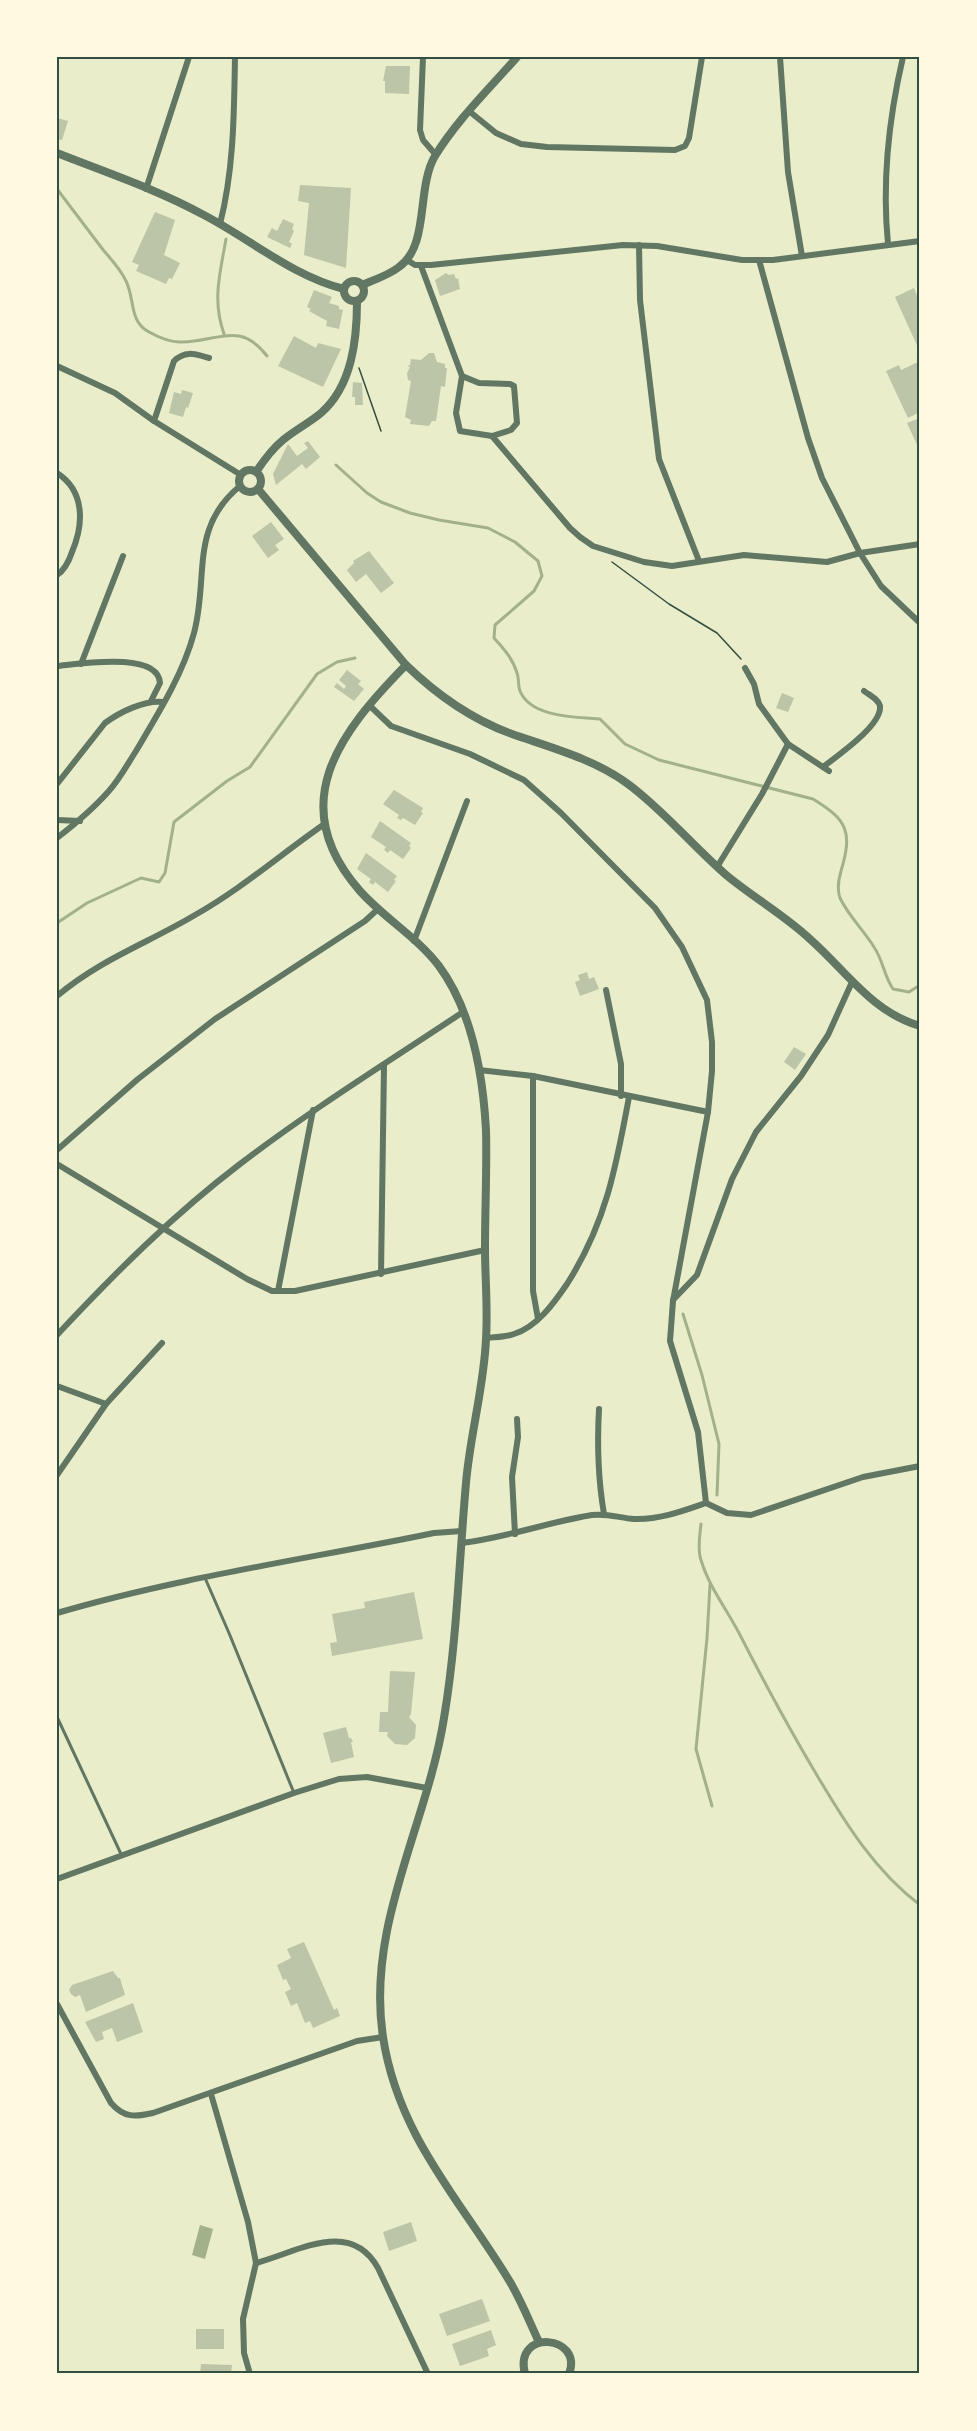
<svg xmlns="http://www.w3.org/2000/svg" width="977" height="2431" viewBox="0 0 977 2431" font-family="Literata,serif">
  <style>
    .water { fill: #a3b18a }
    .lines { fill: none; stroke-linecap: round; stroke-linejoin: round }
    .stream { stroke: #a3b18a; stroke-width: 3 }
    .building { fill: #bcc5a7 }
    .path { stroke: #344e41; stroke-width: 1.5 }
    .service { stroke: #617663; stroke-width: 3 }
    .minor { stroke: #617663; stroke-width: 6 }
    .tertiary { stroke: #617663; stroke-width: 8 }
    .neatline { fill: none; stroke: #344e41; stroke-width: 2 }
  </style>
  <rect width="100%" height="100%" fill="#e9edc9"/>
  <!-- water -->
  <polygon class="water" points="200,2225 213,2229 205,2259 192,2255"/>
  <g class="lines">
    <!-- stream -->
    <g class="stream">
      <path d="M 57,189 C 73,210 89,231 104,251 C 112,260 121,270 126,281 C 135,299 129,322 149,332 C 158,337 170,342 180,342 C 216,343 239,319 267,356"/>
      <path d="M 224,334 C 212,300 220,274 226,239"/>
      <path d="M 336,465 L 367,493 L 381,502 L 410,513 L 439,520 L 488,528 L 515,542 L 538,561 L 542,576 L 534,591 L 495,625 L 494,638 C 504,649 513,659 517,673 C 519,678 518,686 520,691 C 531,718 577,717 600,719 L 625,744 L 659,760 L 813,799 C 847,820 853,831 841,871 C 839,878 837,890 840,898 C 848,915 864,931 874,947 C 883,960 884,976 893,989 L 909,992 L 920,985"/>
      <polyline points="57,923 87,903 141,878 159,882 165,873 174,822 227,781 250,767 317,674 337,662 355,658"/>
      <polyline points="683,1314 702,1375 719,1444 717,1495"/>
      <path d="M 701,1524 C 700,1535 697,1549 701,1560 C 709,1587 726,1608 739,1633 C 764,1682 790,1730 818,1777 C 846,1824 875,1871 920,1905"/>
      <polyline points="710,1585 707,1638 696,1749 712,1806"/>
    </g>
  </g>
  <!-- building -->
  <g class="building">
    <polygon points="386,66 410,66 409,94 385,93 385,81 383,81"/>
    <polygon points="57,118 68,121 62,140 57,139"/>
    <polygon points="300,185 351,188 346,268 304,255 309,203 298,201"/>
    <polygon points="155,212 175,220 164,255 180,263 172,279 169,278 166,284 136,271 139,265 132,262"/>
    <polygon points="283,219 294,224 292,229 294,231 289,242 292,244 290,248 267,237 272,228 277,231"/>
    <polygon points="446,273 449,275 454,274 456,279 458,278 460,289 440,296 435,280"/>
    <polygon points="914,288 919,301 918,302 920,307 920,352 895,297"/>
    <polygon points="314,290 332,297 329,303 339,306 339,309 343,310 339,329 326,326 327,321 309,311 311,309 307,307"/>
    <polygon points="294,336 316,348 318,343 341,349 323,387 278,366"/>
    <polygon points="429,353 434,353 437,362 445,364 445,368 447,368 445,387 441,386 436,421 432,421 429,426 410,424 411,420 405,417 411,381 408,380 407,373 410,367 407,366 410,365 411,359 421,360"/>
    <polygon points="920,361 920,412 908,418 886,371 899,365 901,370"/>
    <polygon points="353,382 362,383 363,405 355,405 355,397 352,397"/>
    <polygon points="182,390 193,393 188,408 186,407 183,417 169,413 174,392 181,394"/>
    <polygon points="920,418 920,451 907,423"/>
    <polygon points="308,441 320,457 306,469 302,464 276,485 273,474 288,444 297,456 308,448 304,443"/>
    <polygon points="271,522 284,539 275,545 279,550 268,558 252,536"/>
    <polygon points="369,551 394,583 381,593 366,574 356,582 347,570 354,563 353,561"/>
    <polygon points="347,670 361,681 358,684 364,689 354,701 334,687 337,683 344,689 346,686 339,680"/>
    <polygon points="782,693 794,698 788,712 776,708"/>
    <polygon points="394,790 423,808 421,812 423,813 415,825 403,818 401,820 397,818 399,815 383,804"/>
    <polygon points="380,821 411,843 409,846 411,848 403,859 390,850 388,853 384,850 386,847 371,837"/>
    <polygon points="366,853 397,876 394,880 396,881 388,892 375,882 373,885 369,882 371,879 357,869"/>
    <polygon points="587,972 589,979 594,977 599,989 580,996 575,982 580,980 578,975"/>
    <polygon points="794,1047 806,1054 795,1070 784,1062"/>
    <polygon points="414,1592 423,1639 332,1656 330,1643 337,1642 332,1614 365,1608 364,1602"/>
    <polygon points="390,1671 415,1672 411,1714 409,1717 416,1725 415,1738 407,1745 395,1744 387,1736 388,1732 379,1732 380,1712 388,1712"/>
    <polygon points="346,1727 349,1738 351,1738 353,1742 351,1742 354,1757 331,1763 323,1733"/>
    <polygon points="304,1942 334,2010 337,2008 340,2016 313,2028 310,2021 305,2023 297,2003 291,2006 285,1992 291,1989 286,1979 283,1980 277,1965 291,1958 287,1949"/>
    <polygon points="113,1971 118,1978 120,1978 125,1995 86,2012 80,1995 75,1997 71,1994 69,1990 72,1985"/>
    <polygon points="133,2003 143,2032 117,2042 112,2028 102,2032 104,2039 96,2042 85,2022"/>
    <polygon points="411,2222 417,2241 389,2251 383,2232"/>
    <polygon points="482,2299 490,2321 447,2336 439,2314"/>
    <rect x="196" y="2329" width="28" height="20"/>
    <polygon points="491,2330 496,2345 487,2349 489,2356 460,2366 452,2344"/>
    <polygon points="201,2364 232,2365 231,2374 200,2374"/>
  </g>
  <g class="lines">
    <!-- path -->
    <g class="path">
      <polyline points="359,368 381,431"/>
      <polyline points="612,562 669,604 717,633 741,659"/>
    </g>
    <!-- service -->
    <g class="service">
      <polyline points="205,1578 229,1633 294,1793"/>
      <polyline points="58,1719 121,1854"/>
    </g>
    <!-- minor -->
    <g class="minor">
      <polyline points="423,57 420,130 423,140 436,155"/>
      <polyline points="780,57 788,172 802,256"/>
      <polyline points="469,111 496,133 521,144 547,147 675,150 685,146 689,138 702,57"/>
      <polyline points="146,189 189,57"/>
      <path d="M 220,224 C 234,169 234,113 235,57"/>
      <path d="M 888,244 C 882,183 889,117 903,57"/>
      <polyline points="639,245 640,300 659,459 699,561"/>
      <polyline points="407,260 415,265 431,265 623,245 657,246 742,260 773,260 920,241"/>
      <polyline points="759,260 808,438 822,478 860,553 881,586 920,623"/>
      <polyline points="421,266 462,376 456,413 460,431 492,436 570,528 580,537 593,546 644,562 672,566 744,555 827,562 860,553 920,544"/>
      <polyline points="57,366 115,393 154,421 241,475"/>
      <polyline points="462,376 479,383 510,384 514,386 517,423 511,430 492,436"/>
      <path d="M 154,421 L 174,361 C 185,350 195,354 209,358"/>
      <path d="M 57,473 C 85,491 84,524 72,552 C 69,561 65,570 57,575"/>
      <polyline points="81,664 123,556"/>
      <path d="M 57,666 C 79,664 158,651 160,683 L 151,701"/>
      <polyline points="369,705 391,726 470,754 524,780 561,813 655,908 682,947 707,1000 712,1042 712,1071 708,1112 673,1301 670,1341 698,1432 706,1503"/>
      <polyline points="788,744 829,771"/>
      <path d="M 823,767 C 837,756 881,726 880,707 C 880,700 869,695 864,691"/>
      <path d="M 57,784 L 105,723 C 120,712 144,700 163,702"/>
      <polyline points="57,820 80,821"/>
      <path d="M 57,838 C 75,824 92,810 108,792 C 119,780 127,765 136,751 C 158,714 183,674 194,633 C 209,577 189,528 240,486"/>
      <polyline points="717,867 762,794 788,744 759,704 754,684 745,668"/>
      <polyline points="414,941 467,801"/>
      <polyline points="606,990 621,1064 621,1096"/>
      <path d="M 57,996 C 101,959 148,943 195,915 C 241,889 280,855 323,825"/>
      <polyline points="479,1070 533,1076 708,1112"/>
      <polyline points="533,1076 533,1291 538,1319"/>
      <polyline points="57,1150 138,1079 215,1019 365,921 378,909"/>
      <polyline points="57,1164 247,1279 272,1291 295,1291 485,1250"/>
      <polyline points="381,1274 384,1065"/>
      <polyline points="278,1291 313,1110"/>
      <polyline points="673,1300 697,1275 732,1179 756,1132 801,1076 828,1035 852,982"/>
      <path d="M 57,1335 C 114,1274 173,1215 240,1164 C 312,1109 388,1062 463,1012"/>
      <path d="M 487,1338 C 495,1337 506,1337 514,1334 C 537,1327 554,1303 567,1284 C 606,1223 616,1167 629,1097"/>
      <polyline points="57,1386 106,1404"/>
      <path d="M 599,1409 C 597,1445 598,1479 604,1514"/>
      <polyline points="57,1475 106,1404 162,1343"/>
      <polyline points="706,1503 727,1513 751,1515 863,1477 920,1466"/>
      <polyline points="515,1534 512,1477 518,1437 517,1419"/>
      <path d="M 461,1543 C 506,1538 548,1522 592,1515 C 607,1513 620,1518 634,1519 C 659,1520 683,1511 706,1503"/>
      <path d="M 57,1613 C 180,1577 308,1559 434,1533 L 462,1531"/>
      <polyline points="57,1879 294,1793 339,1779 367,1777 427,1788"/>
      <path d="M 57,2004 L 111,2103 C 124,2118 135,2117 153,2113 L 357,2041 L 383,2037"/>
      <polyline points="211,2094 248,2222 256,2263 243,2319 244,2353 250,2374"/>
      <path d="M 256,2263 C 298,2252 350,2218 378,2268 L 428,2374"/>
    </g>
    <!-- tertiary -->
    <g class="tertiary">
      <path d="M 57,153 C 105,172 156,189 202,214 C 249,238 292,276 344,289"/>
      <circle cx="354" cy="291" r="10"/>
      <path d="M 362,285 C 374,280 389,275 399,267 C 430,245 416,188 435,156 C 457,120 489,89 517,57"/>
      <circle cx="250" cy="481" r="11"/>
      <path d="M 256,472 C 264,460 272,449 283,440 C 295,430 309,423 321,413 C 352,386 357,340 357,301"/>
      <path d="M 258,489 L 406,665 C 436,694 473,720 512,734 C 552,748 594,759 628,784 C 662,809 693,846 725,874 C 752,897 785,915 811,940 C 847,972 872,1012 920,1026"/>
      <path d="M 406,665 C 339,733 284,805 360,891 C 384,918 417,937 439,966 C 473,1012 483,1075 486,1130 C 487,1169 485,1209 485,1248 C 485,1278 488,1309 486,1339 C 484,1387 470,1435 466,1483 C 459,1561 457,1641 444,1718 C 427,1825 366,1925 383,2037 C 398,2135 458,2197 507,2277 C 520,2297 529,2321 539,2342"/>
      <path d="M 525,2374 C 513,2328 584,2335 569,2374"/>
    </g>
  </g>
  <!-- border -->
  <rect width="977" height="2431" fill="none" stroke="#fefae0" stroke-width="117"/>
  <rect x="58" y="58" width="860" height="2314" class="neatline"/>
</svg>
